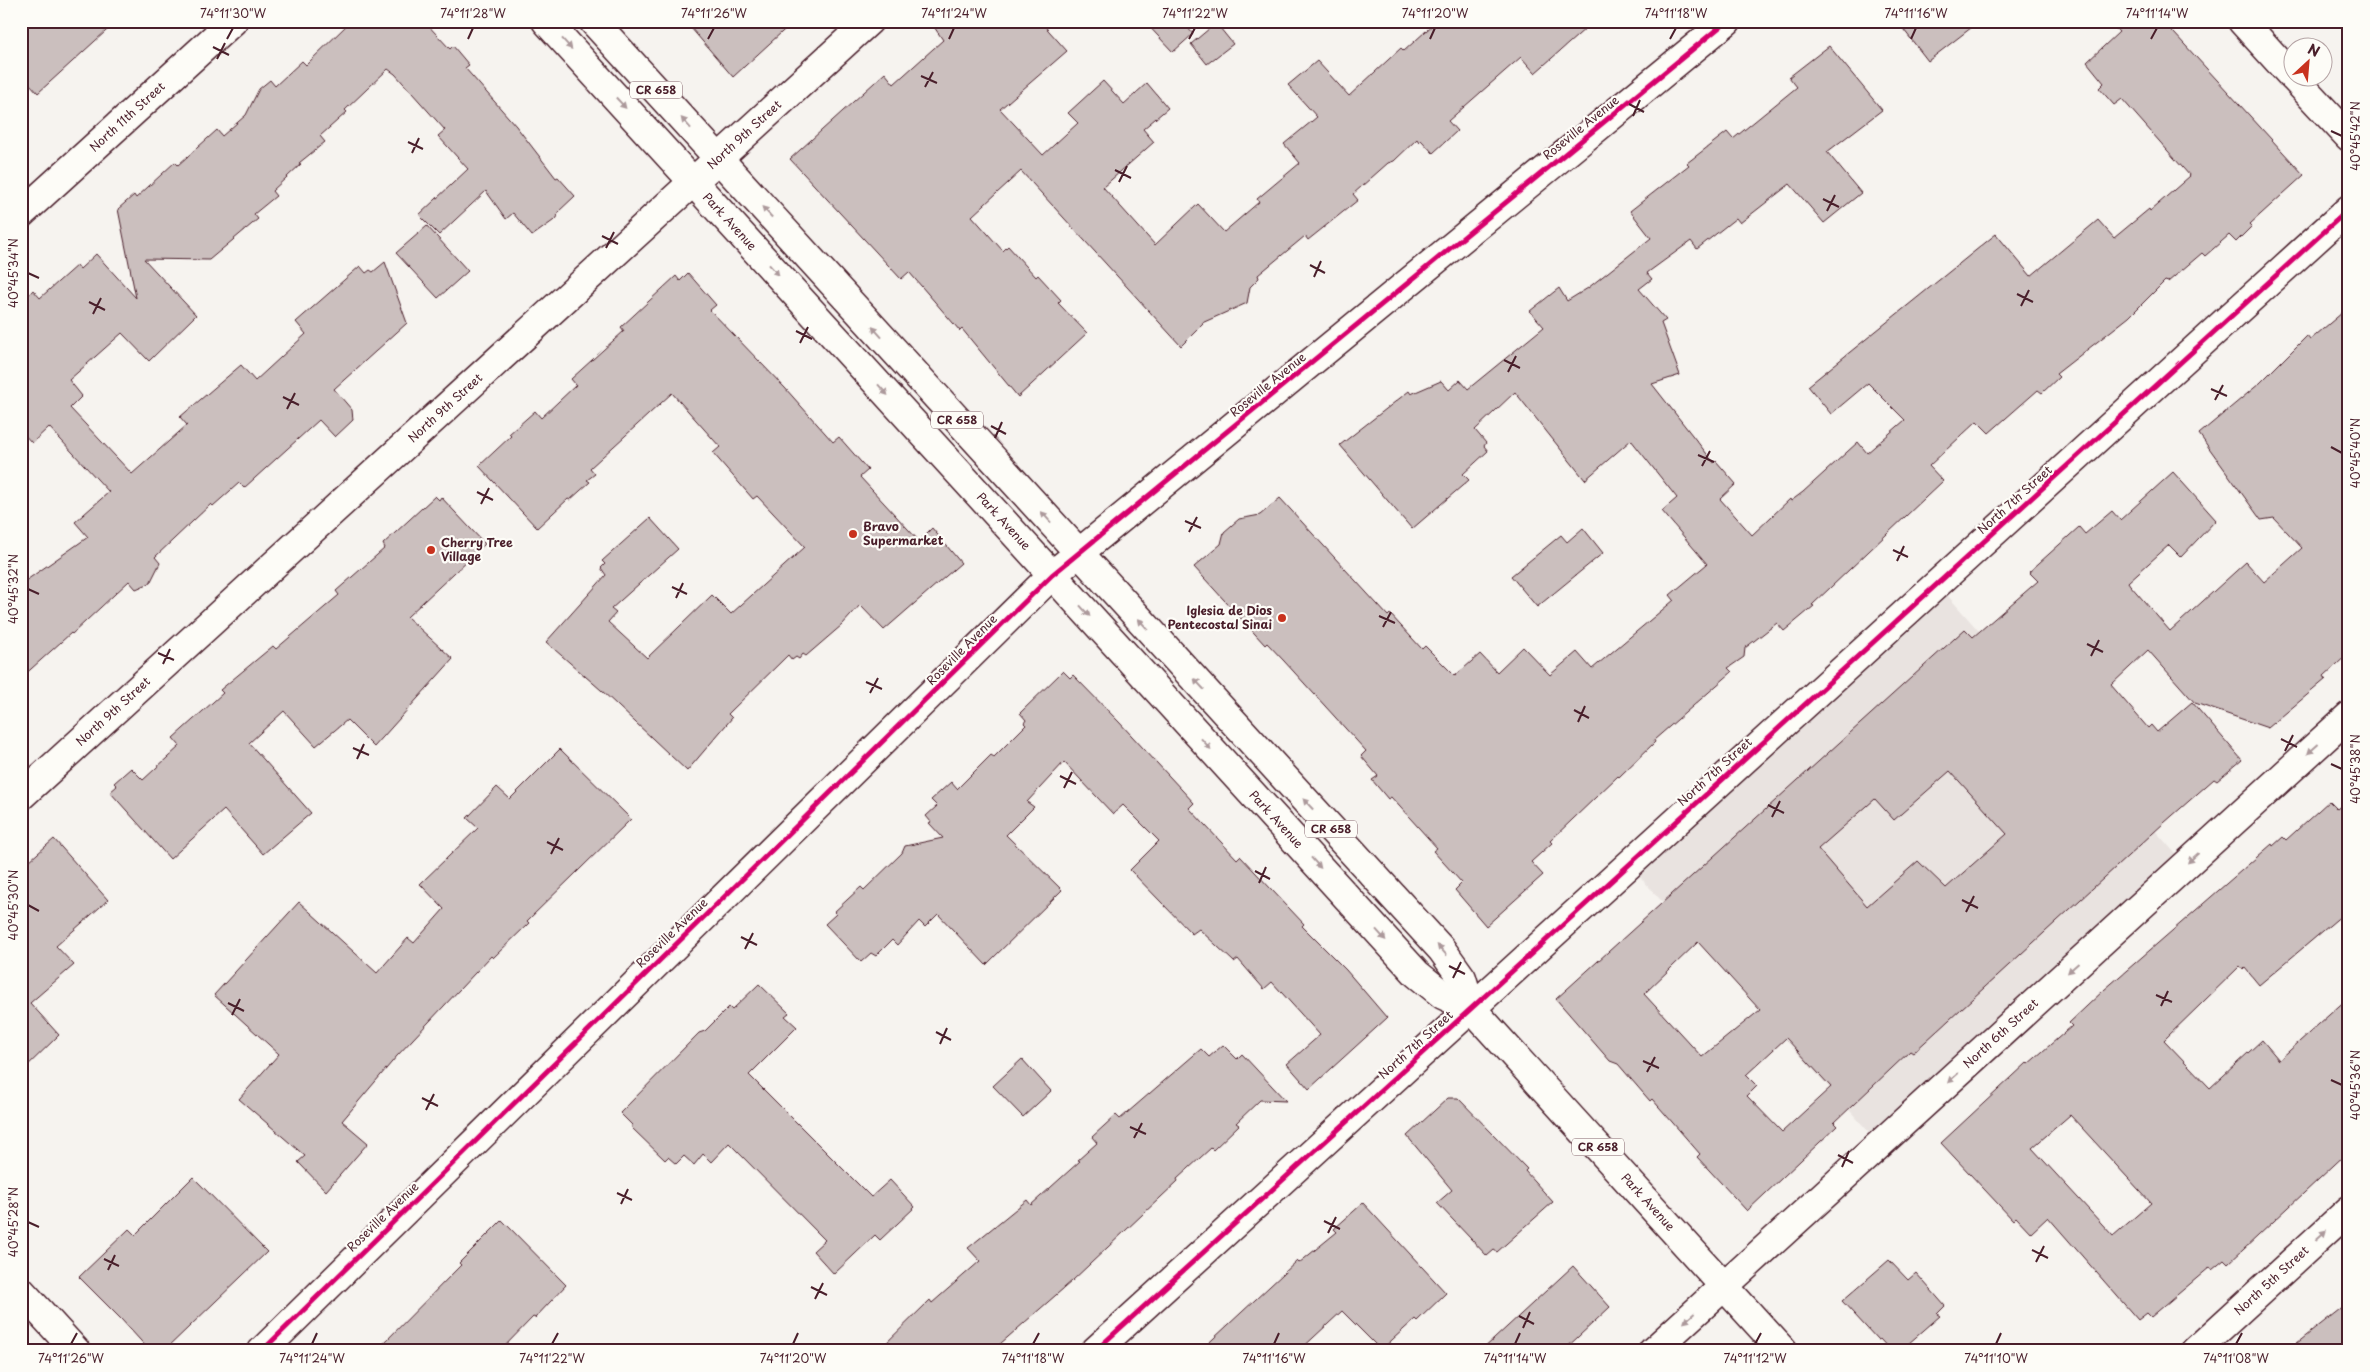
<svg xmlns="http://www.w3.org/2000/svg" width="2370" height="1372" viewBox="0 0 2370 1372" font-family="'Playpen Sans',sans-serif">
  <style>
    .built { fill: #e9e3e0 }
    .building { fill: #cbbfbe; stroke: #4a1f2b; fill-rule: evenodd }
    .lines { fill: none; stroke-linecap: round; stroke-linejoin: round }
    .street-casing { stroke: #4a1f2b; stroke-width: 31 }
    .secondary-casing { stroke: #4a1f2b; stroke-width: 31 }
    .primary-casing { stroke: #4a1f2b; stroke-width: 31 }
    .street { stroke: #fdfcf7; stroke-width: 28 }
    .secondary { stroke: #fdfcf7; stroke-width: 28 }
    .primary { stroke: #fdfcf7; stroke-width: 28 }
    .cycleway-casing { stroke: #fdfcf7; stroke-width: 8 }
    .cycleway { stroke: #d6006c; stroke-width: 5 }
    .oneway { fill: #ac999b }
    .ticks { fill: none; stroke: #4a1f2b; stroke-width: 2 }
    .poi-dot { fill: #c8321e; stroke: #fdfcf7; stroke-width: 2 }
    .labels { text-anchor: middle; stroke-width: 4.5; stroke-linejoin: round; paint-order: stroke }
    .shield { fill: #fdfcf7; stroke: #806168; stroke-width: 1 }
    .shield-label { font-size: 11px; font-weight: bold; fill: #4a1f2b }
    .street-label { font-size: 12px; fill: #4a1f2b; stroke: #fdfcf7 }
    .poi-label { font-size: 12px; font-weight: bold; fill: #4a1f2b; stroke: #fdfcf7; text-anchor: start }
    .neatline { fill: none; stroke: #4a1f2b; stroke-width: 2 }
    .ticks-label { font-size: 12px; text-anchor: middle; fill: #4a1f2b }
  </style>
  <rect width="100%" height="100%" fill="#f6f3ef"/>
  <filter id="ink" filterUnits="userSpaceOnUse"><feTurbulence type="fractalNoise" baseFrequency=".02" numOctaves="2"/><feDisplacementMap in="SourceGraphic" scale="10" xChannelSelector="R" yChannelSelector="G"/><feConvolveMatrix kernelMatrix="1 2 1 2 8 2 1 2 1" color-interpolation-filters="sRGB"/></filter>
  <g filter="url(#ink)">
    <!-- built -->
    <polygon class="built" points="1940,587 2182,861 1877,1141 1633,869"/>
    <!-- building -->
    <g class="building">
      <polygon points="21,21 117,21 38,93 21,74"/>
      <polygon points="351,21 424,21 450,49 453,46 469,65 465,68 516,126 556,178 558,177 575,196 558,212 557,218 532,236 513,213 506,219 486,191 439,235 419,215 468,169 438,136 445,130 395,74 388,69 345,110 347,112 320,136 325,142 299,163 301,164 272,191 276,196 254,214 258,219 209,260 144,259 196,315 149,361 122,333 69,380 82,396 70,408 132,474 187,425 180,417 241,365 255,381 306,334 296,322 360,266 366,273 370,270 373,272 385,262 407,323 334,389 352,410 353,420 335,437 319,420 244,488 239,483 213,506 211,504 155,557 160,563 150,583 136,589 129,581 72,634 71,633 21,678 21,584 88,537 75,522 109,492 49,427 32,443 21,431 21,303 33,290 40,298 77,265 80,269 96,254 136,298 118,209 134,195 136,198 175,162 178,165 217,130 222,136 246,115 259,89 270,80 275,86 302,61 306,65"/>
      <polygon points="685,21 794,21 733,77"/>
      <polygon points="930,21 1040,21 1067,51 1000,109 1043,155 1078,123 1068,113 1103,81 1124,104 1147,83 1168,108 1143,129 1154,142 1103,187 1155,245 1198,204 1224,232 1259,202 1257,199 1300,163 1284,144 1317,117 1288,85 1317,61 1349,96 1401,48 1404,51 1437,21 1594,21 1535,73 1521,57 1448,121 1457,131 1433,153 1421,140 1419,142 1417,139 1394,161 1388,163 1353,194 1358,200 1308,240 1305,236 1258,275 1259,278 1250,287 1247,303 1202,323 1203,324 1181,346 1021,171 972,216 1003,251 1008,246 1036,277 1038,275 1061,300 1058,303 1087,333 1018,397 962,329 960,331 909,272 901,279 790,159 885,73 894,84 943,40"/>
      <polygon points="1144,21 1182,21 1193,34 1173,52"/>
      <polygon points="1897,21 1980,21 1928,61"/>
      <polygon points="2109,21 2163,21 2304,175 2250,224 2252,226 2236,242 2229,235 2205,256 2202,253 2168,282 2165,281 2129,317 2056,374 2059,377 2042,393 2038,390 1989,433 1977,421 1929,466 1943,481 1812,605 1814,606 1784,631 1777,623 1745,648 1744,657 1728,668 1732,672 1654,740 1655,742 1619,777 1618,776 1550,841 1552,843 1531,862 1543,875 1486,926 1455,890 1462,883 1433,851 1437,848 1391,797 1388,799 1372,780 1378,776 1361,756 1366,751 1284,661 1267,643 1265,645 1194,567 1221,544 1224,532 1239,519 1260,515 1280,498 1388,616 1390,614 1422,649 1425,646 1455,676 1480,654 1497,672 1523,647 1550,675 1577,652 1592,669 1674,600 1670,595 1707,564 1662,511 1677,498 1631,440 1585,480 1515,392 1475,430 1486,443 1484,446 1488,451 1463,474 1469,480 1412,529 1340,445 1409,391 1411,394 1441,381 1449,390 1460,380 1468,389 1544,327 1530,311 1559,288 1567,301 1588,288 1651,238 1630,211 1689,165 1687,163 1727,132 1733,139 1797,87 1789,77 1829,46 1882,110 1827,152 1861,193 1824,223 1790,184 1740,223 1736,218 1697,249 1691,241 1647,273 1652,279 1639,289 1666,320 1661,323 1680,375 1652,384 1714,463 1716,461 1736,484 1720,499 1752,535 1790,499 1791,501 1803,492 1858,442 1867,453 1905,420 1868,383 1831,414 1808,386 1996,234 2031,276 2098,220 2114,238 2149,209 2150,211 2190,176 2122,99 2114,105 2099,88 2104,83 2087,62 2119,32"/>
      <polygon points="1216,23 1233,44 1207,64 1191,44"/>
      <polygon points="427,226 468,271 438,298 396,253"/>
      <polygon points="688,273 716,305 710,310 785,388 833,442 839,437 868,470 860,477 919,541 932,528 961,563 884,630 860,605 842,625 806,656 803,654 799,659 796,657 792,660 788,655 728,714 732,718 687,771 601,690 546,642 606,575 601,568 605,564 602,561 650,518 678,549 611,609 616,613 608,622 647,658 712,595 731,614 805,547 757,496 753,499 713,453 720,447 672,393 590,468 595,474 587,480 590,482 570,500 568,499 537,528 479,466 511,436 509,434 535,411 541,418 576,385 571,379 624,331 621,327 676,276 680,281"/>
      <path d="M 2349,307 L 2349,653 L 2324,676 L 2326,679 L 2268,728 L 2195,703 L 2148,650 L 2111,685 L 2148,728 L 2151,725 L 2157,732 L 2192,702 L 2242,760 L 2217,781 L 2214,779 L 2164,823 L 1913,1053 L 1910,1051 L 1834,1123 L 1837,1126 L 1747,1211 L 1697,1157 L 1700,1154 L 1652,1099 L 1650,1101 L 1618,1064 L 1610,1061 L 1556,999 L 1965,629 L 1973,637 L 2038,581 L 2029,572 L 2079,527 L 2085,534 L 2112,511 L 2120,520 L 2173,472 L 2216,520 L 2181,557 L 2169,545 L 2128,582 L 2130,585 L 2170,631 L 2246,562 L 2264,582 L 2302,548 L 2274,518 L 2261,520 L 2199,434 L 2260,383 L 2307,336 L 2310,340 ZM 1950,771 L 2007,834 L 1946,888 L 1918,861 L 1867,906 L 1818,849 L 1875,799 L 1894,820 ZM 1698,942 L 1760,1010 L 1702,1057 L 1644,994 ZM 1786,1038 L 1831,1087 L 1782,1132 L 1747,1096 L 1757,1086 L 1746,1075 Z"/>
      <polygon points="435,496 439,500 441,497 485,544 407,617 453,659 374,747 347,720 316,746 284,711 249,743 311,813 263,854 224,810 170,859 110,792 117,786 114,783 131,768 143,780 180,746 173,738 223,693 220,690 273,646 276,649 339,595 336,591 385,548 383,544"/>
      <polygon points="1583,528 1603,553 1537,607 1511,576 1561,535 1567,542"/>
      <polygon points="1063,671 1070,678 1073,675 1119,722 1194,803 1189,808 1237,859 1240,856 1304,924 1302,926 1346,970 1387,1018 1309,1089 1287,1064 1320,1035 1272,982 1264,989 1238,959 1234,962 1199,929 1192,934 1130,870 1159,841 1123,805 1113,814 1064,762 1027,802 1034,807 1006,835 1062,890 986,965 938,914 925,927 919,921 897,945 892,940 876,956 871,953 861,962 825,924 836,914 834,912 861,887 864,890 902,853 905,846 943,838 929,823 931,822 926,816 937,806 931,800 951,782 957,789 991,755 994,757 1026,725 1024,723 1026,720 1020,713"/>
      <polygon points="560,749 631,819 527,921 529,923 493,958 491,956 397,1056 342,1121 368,1143 326,1191 298,1162 305,1156 239,1099 279,1054 214,995 299,902 377,973 408,938 414,943 444,909 420,884 478,828 467,818 497,787 510,799"/>
      <path d="M 2349,799 L 2349,909 L 2259,985 L 2245,968 L 2243,970 L 2240,966 L 2164,1040 L 2210,1088 L 2262,1040 L 2279,1060 L 2349,997 L 2349,1151 L 2228,1264 L 2224,1260 L 2212,1270 L 2210,1267 L 2151,1317 L 2147,1313 L 2138,1320 L 2048,1217 L 2031,1233 L 2016,1217 L 2013,1220 L 1941,1143 L 2027,1063 L 2028,1064 L 2072,1026 L 2069,1023 L 2104,990 L 2272,844 L 2273,846 L 2283,837 L 2286,840 L 2329,801 L 2337,809 ZM 2070,1115 L 2151,1203 L 2113,1236 L 2032,1148 Z"/>
      <polygon points="54,839 108,900 56,946 74,965 30,1003 59,1035 21,1072 21,868"/>
      <polygon points="759,984 789,1013 785,1016 797,1027 749,1075 871,1197 890,1180 915,1207 880,1240 875,1235 834,1274 813,1251 825,1240 729,1143 711,1162 703,1154 694,1165 684,1156 676,1164 668,1157 665,1160 632,1128 632,1125 620,1113 699,1033 705,1031 729,1007 732,1010"/>
      <polygon points="1223,1045 1237,1059 1242,1054 1286,1101 1260,1100 1236,1123 1239,1125 1213,1150 1211,1148 1177,1179 1178,1181 1072,1281 992,1351 878,1351 930,1300 932,1303 980,1261 968,1248 1027,1200 1031,1205 1080,1161 1078,1160 1097,1143 1092,1137 1116,1115 1120,1119 1201,1049 1209,1057"/>
      <polygon points="1022,1059 1051,1091 1023,1117 993,1086"/>
      <polygon points="1448,1098 1458,1098 1527,1169 1525,1171 1553,1202 1497,1252 1494,1250 1487,1256 1437,1203 1452,1190 1407,1136"/>
      <polygon points="193,1177 267,1252 164,1351 150,1351 121,1319 79,1277 129,1229 135,1235"/>
      <polygon points="1363,1203 1446,1293 1417,1321 1415,1319 1381,1350 1342,1311 1299,1351 1200,1351 1297,1261 1299,1263 1337,1232 1334,1229"/>
      <polygon points="502,1220 566,1285 535,1318 533,1317 500,1351 376,1351 461,1265 459,1263"/>
      <polygon points="1889,1260 1908,1280 1916,1273 1945,1306 1937,1314 1940,1316 1900,1351 1891,1351 1880,1339 1878,1340 1842,1301"/>
      <polygon points="1573,1266 1610,1307 1563,1351 1481,1351"/>
      <polygon points="2349,1302 2349,1351 2287,1351"/>
    </g>
    <g class="lines">
      <!-- street casing -->
      <g class="street-casing">
        <g id="street">
          <polyline points="2242,21 2292,76"/>
          <polyline points="2294,78 2349,137"/>
          <path id="s1" d="M 21,214 L 233,21"/>
          <path id="s2" d="M 21,796 L 869,21"/>
          <polyline points="21,1291 76,1351"/>
          <polyline points="262,1351 1052,575"/>
          <polyline points="1095,1351 2349,209"/>
          <path id="s3" d="M 1653,1351 L 2349,716"/>
          <path id="s4" d="M 2195,1351 L 2349,1210"/>
        </g>
      </g>
      <!-- secondary casing -->
      <g class="secondary-casing">
        <polyline id="secondary" points="1052,575 1727,21"/>
      </g>
      <!-- primary casing -->
      <g class="primary-casing">
        <g id="primary">
          <path id="s5" d="M 546,21 L 1417,974 L 1443,995 L 1471,1008 L 1783,1351"/>
          <polyline points="593,21 1442,950 1462,978 1471,1008"/>
        </g>
      </g>
      <!-- street -->
      <use href="#street" class="street"/>
      <!-- secondary -->
      <use href="#secondary" class="secondary"/>
      <!-- primary -->
      <use href="#primary" class="primary"/>
      <!-- cycleway casing -->
      <g class="cycleway-casing">
        <g id="cycleway">
          <polyline points="262,1351 1052,575 1727,21"/>
          <polyline points="1095,1351 2349,209"/>
        </g>
      </g>
      <!-- cycleway -->
      <use href="#cycleway" class="cycleway"/>
    </g>
    <!-- one-way arrows -->
    <defs><path id="oneway-solid" d="M-6-.8H1V-3.2L6.5 0L1 3.2V.8H-6Z" transform="scale(1.25)"/></defs>
    <g class="oneway">
      <use href="#oneway-solid" transform="translate(567 44) rotate(48)"/>
      <use href="#oneway-solid" transform="translate(621 103) rotate(47)"/>
      <use href="#oneway-solid" transform="translate(686 123) rotate(-132)"/>
      <use href="#oneway-solid" transform="translate(767 212) rotate(-133)"/>
      <use href="#oneway-solid" transform="translate(774 270) rotate(48)"/>
      <use href="#oneway-solid" transform="translate(877 332) rotate(-132)"/>
      <use href="#oneway-solid" transform="translate(883 390) rotate(48)"/>
      <use href="#oneway-solid" transform="translate(1046 517) rotate(-132)"/>
      <use href="#oneway-solid" transform="translate(1085 611) rotate(48)"/>
      <use href="#oneway-solid" transform="translate(1143 624) rotate(-132)"/>
      <use href="#oneway-solid" transform="translate(1199 684) rotate(-133)"/>
      <use href="#oneway-solid" transform="translate(1206 744) rotate(48)"/>
      <use href="#oneway-solid" transform="translate(2313 749) rotate(138)"/>
      <use href="#oneway-solid" transform="translate(1308 804) rotate(-133)"/>
      <use href="#oneway-solid" transform="translate(2193 858) rotate(138)"/>
      <use href="#oneway-solid" transform="translate(1316 863) rotate(48)"/>
      <use href="#oneway-solid" transform="translate(1381 935) rotate(48)"/>
      <use href="#oneway-solid" transform="translate(1442 950) rotate(-132)"/>
      <use href="#oneway-solid" transform="translate(2073 968) rotate(138)"/>
      <use href="#oneway-solid" transform="translate(1953 1078) rotate(138)"/>
      <use href="#oneway-solid" transform="translate(2321 1235) rotate(-42)"/>
      <use href="#oneway-solid" transform="translate(1689 1318) rotate(138)"/>
    </g>
  </g>
  <!-- ticks -->
  <path class="ticks" d="M 227,39 L 233,28M 468,39 L 473,28M 708,39 L 714,28M 949,39 L 954,28M 1189,39 L 1195,28M 1430,39 L 1435,28M 1670,39 L 1676,28M 1911,39 L 1916,28M 2151,39 L 2157,28M 213,47 L 229,55M 217,59 L 225,43M 921,76 L 937,83M 925,87 L 933,72M 1629,104 L 1644,112M 1633,116 L 1640,100M 2331,131 L 2342,136M 408,142 L 423,149M 412,153 L 419,138M 1115,170 L 1131,178M 1119,182 L 1127,166M 1823,199 L 1839,207M 1827,211 L 1835,195M 602,236 L 618,244M 606,248 L 614,232M 1310,265 L 1325,273M 28,273 L 39,278M 1314,277 L 1321,261M 2017,294 L 2033,302M 89,302 L 105,310M 2021,306 L 2029,290M 93,314 L 101,298M 796,331 L 812,339M 800,343 L 808,327M 1504,360 L 1520,368M 1508,372 L 1516,356M 2211,389 L 2227,396M 283,397 L 299,405M 2215,400 L 2223,385M 287,409 L 295,393M 991,426 L 1006,434M 995,438 L 1002,422M 2331,447 L 2342,453M 1698,455 L 1714,462M 1702,466 L 1710,451M 477,492 L 493,500M 481,504 L 489,488M 1185,521 L 1201,528M 1189,532 L 1197,517M 1893,550 L 1908,557M 1897,561 L 1904,546M 672,587 L 687,594M 28,589 L 39,594M 676,598 L 683,583M 1379,616 L 1395,623M 1383,627 L 1391,612M 2087,644 L 2103,652M 158,653 L 174,660M 2091,656 L 2099,640M 163,664 L 170,649M 866,682 L 882,689M 870,693 L 878,678M 1574,710 L 1589,718M 1578,722 L 1585,706M 2281,739 L 2297,747M 353,748 L 369,755M 2285,751 L 2293,735M 357,759 L 364,744M 2331,764 L 2342,769M 1060,776 L 1076,784M 1064,788 L 1072,772M 1768,805 L 1784,813M 1772,817 L 1780,801M 547,842 L 563,850M 551,854 L 559,838M 1255,871 L 1270,879M 1259,883 L 1266,867M 1962,900 L 1978,908M 28,905 L 39,911M 1966,912 L 1974,896M 741,937 L 757,945M 745,949 L 753,933M 1449,966 L 1465,974M 1453,978 L 1461,962M 2156,995 L 2172,1002M 228,1003 L 244,1011M 2161,1006 L 2168,991M 232,1015 L 240,999M 936,1032 L 951,1040M 940,1044 L 947,1028M 1643,1061 L 1659,1068M 1647,1072 L 1655,1057M 2331,1080 L 2342,1085M 422,1098 L 438,1106M 426,1110 L 434,1094M 1130,1127 L 1146,1134M 1134,1138 L 1142,1123M 1838,1155 L 1853,1163M 1842,1167 L 1849,1151M 617,1193 L 632,1200M 621,1204 L 628,1189M 1324,1221 L 1340,1229M 28,1222 L 39,1227M 1328,1233 L 1336,1217M 2032,1250 L 2048,1258M 104,1259 L 119,1266M 2036,1262 L 2044,1246M 108,1270 L 115,1255M 811,1287 L 827,1295M 815,1299 L 823,1283M 1519,1316 L 1534,1324M 1523,1328 L 1530,1312M 71,1344 L 77,1333M 312,1344 L 317,1333M 552,1344 L 558,1333M 793,1344 L 798,1333M 1033,1344 L 1039,1333M 1274,1344 L 1279,1333M 1515,1344 L 1520,1333M 1755,1344 L 1761,1333M 1996,1344 L 2001,1333M 2236,1344 L 2242,1333"/>
  <!-- markers -->
  <g class="poi-dot">
    <circle cx="853" cy="534" r="5"/>
    <circle cx="431" cy="550" r="5"/>
    <circle cx="1282" cy="618" r="5"/>
  </g>
  <g class="labels">
    <!-- shield labels -->
    <g class="shield">
      <rect x="630" y="81.5" width="52" height="17" rx="4"/>
      <rect x="931" y="411.5" width="52" height="17" rx="4"/>
      <rect x="1305" y="820.5" width="52" height="17" rx="4"/>
      <rect x="1572" y="1138.5" width="52" height="17" rx="4"/>
    </g>
    <g class="shield-label">
      <text x="656" y="94">CR 658</text>
      <text x="957" y="424">CR 658</text>
      <text x="1331" y="833">CR 658</text>
      <text x="1598" y="1151">CR 658</text>
    </g>
    <!-- street labels -->
    <g class="street-label">
      <text dy="4" stroke="none"><textPath href="#s1" startOffset="144">North 11th Street</textPath></text>
      <text transform="translate(1581 128) rotate(-39)" y="4">Roseville Avenue</text>
      <text dy="4" stroke="none"><textPath href="#s2" startOffset="980">North 9th Street</textPath></text>
      <text dy="4" stroke="none"><textPath href="#s5" startOffset="272">Park Avenue</textPath></text>
      <text transform="translate(1268 385) rotate(-39)" y="4">Roseville Avenue</text>
      <text dy="4" stroke="none"><textPath href="#s2" startOffset="575">North 9th Street</textPath></text>
      <text transform="translate(2015 500) rotate(-42)" y="4">North 7th Street</text>
      <text dy="4" stroke="none"><textPath href="#s5" startOffset="678">Park Avenue</textPath></text>
      <text transform="translate(962 650) rotate(-45)" y="4">Roseville Avenue</text>
      <text dy="4" stroke="none"><textPath href="#s2" startOffset="125">North 9th Street</textPath></text>
      <text transform="translate(1715 772) rotate(-42)" y="4">North 7th Street</text>
      <text dy="4" stroke="none"><textPath href="#s5" startOffset="1082">Park Avenue</textPath></text>
      <text transform="translate(672 933) rotate(-44)" y="4">Roseville Avenue</text>
      <text dy="4" stroke="none"><textPath href="#s3" startOffset="471">North 6th Street</textPath></text>
      <text transform="translate(1416 1045) rotate(-42)" y="4">North 7th Street</text>
      <text dy="4" stroke="none"><textPath href="#s5" startOffset="1618">Park Avenue</textPath></text>
      <text transform="translate(383 1217) rotate(-44)" y="4">Roseville Avenue</text>
      <text dy="4" stroke="none"><textPath href="#s4" startOffset="104">North 5th Street</textPath></text>
    </g>
    <!-- poi labels -->
    <g class="poi-label">
      <text x="863" y="531">Bravo<tspan x="863" dy="14">Supermarket</tspan></text>
      <text x="441" y="547">Cherry Tree<tspan x="441" dy="14">Village</tspan></text>
      <text x="1272" y="615" text-anchor="end">Iglesia de Dios<tspan x="1272" dy="14">Pentecostal Sinai</tspan></text>
    </g>
  </g>
  <!-- margin -->
  <rect width="2370" height="1372" fill="none" stroke="#fdfcf7" stroke-width="55"/>
  <!-- north arrow -->
  <g transform="translate(2308 62) rotate(26)"><circle r="24" fill="#fdfcf7" stroke="#b5a4a5"/>
  <path d="M0-4L9 19L0 12L-9 19Z" fill="#c8321e"/>
  <text y="-8" font-size="14" font-weight="bold" text-anchor="middle" fill="#4a1f2b">N</text>
  </g>
  <rect x="28" y="28" width="2314" height="1316" class="neatline"/>
  <g class="ticks-label">
    <text x="233" y="18">74°11'30"W</text>
    <text x="473" y="18">74°11'28"W</text>
    <text x="714" y="18">74°11'26"W</text>
    <text x="954" y="18">74°11'24"W</text>
    <text x="1195" y="18">74°11'22"W</text>
    <text x="1435" y="18">74°11'20"W</text>
    <text x="1676" y="18">74°11'18"W</text>
    <text x="1916" y="18">74°11'16"W</text>
    <text x="2157" y="18">74°11'14"W</text>
    <text transform="translate(2356 136) rotate(-90)" y="4">40°45'42"N</text>
    <text transform="translate(14 273) rotate(-90)" y="4">40°45'34"N</text>
    <text transform="translate(2356 453) rotate(-90)" y="4">40°45'40"N</text>
    <text transform="translate(14 589) rotate(-90)" y="4">40°45'32"N</text>
    <text transform="translate(2356 769) rotate(-90)" y="4">40°45'38"N</text>
    <text transform="translate(14 905) rotate(-90)" y="4">40°45'30"N</text>
    <text transform="translate(2356 1085) rotate(-90)" y="4">40°45'36"N</text>
    <text transform="translate(14 1222) rotate(-90)" y="4">40°45'28"N</text>
    <text x="71" y="1363">74°11'26"W</text>
    <text x="312" y="1363">74°11'24"W</text>
    <text x="552" y="1363">74°11'22"W</text>
    <text x="793" y="1363">74°11'20"W</text>
    <text x="1033" y="1363">74°11'18"W</text>
    <text x="1274" y="1363">74°11'16"W</text>
    <text x="1515" y="1363">74°11'14"W</text>
    <text x="1755" y="1363">74°11'12"W</text>
    <text x="1996" y="1363">74°11'10"W</text>
    <text x="2236" y="1363">74°11'08"W</text>
  </g>
</svg>
